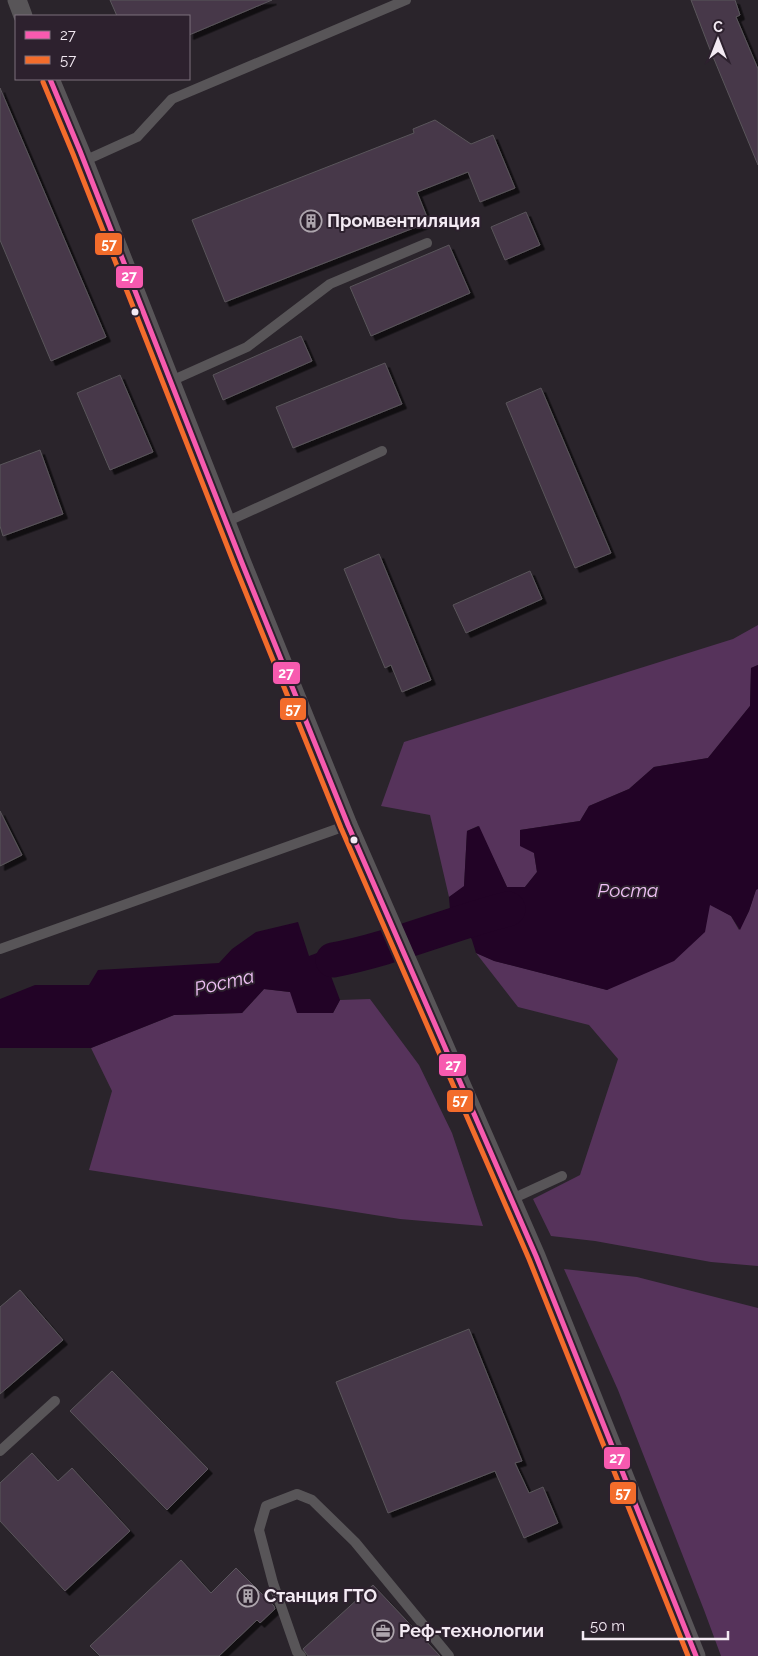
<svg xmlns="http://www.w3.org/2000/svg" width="758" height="1656" viewBox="0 0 758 1656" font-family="Raleway,sans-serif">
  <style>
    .green { fill: #56335b }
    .water { fill: #220326 }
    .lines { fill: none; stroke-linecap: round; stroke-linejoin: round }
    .river { stroke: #220326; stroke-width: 35 }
    .building { fill: #463948; stroke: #5a555b; filter: url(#shadow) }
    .lane { stroke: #585558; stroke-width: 10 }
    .street { stroke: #585558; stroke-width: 19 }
    .bus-1-casing { stroke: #2d212e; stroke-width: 9 }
    .bus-2-casing { stroke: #2d212e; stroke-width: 9 }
    .bus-1 { stroke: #f75aaf; stroke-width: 5 }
    .bus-2 { stroke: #f36c2b; stroke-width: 5 }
    .bus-dot { fill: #f3eaf3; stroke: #2d212e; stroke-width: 2 }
    .labels { text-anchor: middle; stroke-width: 4; stroke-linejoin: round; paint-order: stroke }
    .poi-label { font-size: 18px; font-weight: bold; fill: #f3eaf3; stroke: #2d212e; text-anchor: start }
    .water-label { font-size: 19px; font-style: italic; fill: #efc0f5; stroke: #2d212e }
    .line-badge { stroke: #2d212e; stroke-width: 2 }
    .badge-label { font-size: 14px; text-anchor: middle; font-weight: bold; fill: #fff }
  </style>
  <defs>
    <filter id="shadow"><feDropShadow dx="4.5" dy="4.5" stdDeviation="0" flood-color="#0009"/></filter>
  </defs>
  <rect width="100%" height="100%" fill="#2a242b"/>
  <!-- green -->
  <g class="green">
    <polygon points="758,625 758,665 751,668 750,706 708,758 654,767 629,789 589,806 580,821 520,830 534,853 537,872 525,887 507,887 478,826 467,831 464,887 449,897 430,815 381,806 404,742 733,639"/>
    <polygon points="756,889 758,889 758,1266 711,1262 595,1241 551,1236 533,1199 580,1175 618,1059 589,1025 518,1007 476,953 495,961 607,990 710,904 731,916 739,930 749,911"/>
    <polygon points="264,989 290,992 333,1013 340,1000 370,999 419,1065 452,1133 483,1226 400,1219 89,1170 112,1091 91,1048 174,1015 242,1013"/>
    <polygon points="564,1269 637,1277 758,1308 758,1656 721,1656 704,1610 618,1390"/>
  </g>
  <!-- water -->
  <g class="water">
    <polygon points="758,665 758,889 756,890 749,911 740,930 731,916 710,905 705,932 674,961 607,990 494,961 476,953 472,940 460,918 450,910 449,897 464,886 467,831 479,826 507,887 525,887 537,872 534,853 520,846 520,830 580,821 589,806 629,789 654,767 708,758 750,706 751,668"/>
    <polygon points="298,922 309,956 336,946 378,941 380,951 331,976 340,1000 333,1013 297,1013 290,992 264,989 242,1013 174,1015 91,1048 0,1048 0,999 35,985 89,985 98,970 219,963 232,949 256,932"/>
  </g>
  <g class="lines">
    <!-- river -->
    <path class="river" d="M 333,960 C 392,949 449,924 508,909"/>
  </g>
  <!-- building -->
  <g class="building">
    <polygon points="110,0 272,0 189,35 189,16 117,16"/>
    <polygon points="691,0 735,0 740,15 736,17 758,69 758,165 709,47"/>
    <polygon points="0,88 106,337 51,361 0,240"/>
    <polygon points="435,120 471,144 493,135 515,188 480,202 468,172 417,192 429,222 225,302 192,220 414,133 413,129"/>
    <polygon points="526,212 540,245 505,260 491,227"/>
    <polygon points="449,245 470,293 371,336 350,287"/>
    <polygon points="301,336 312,361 223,400 213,375"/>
    <polygon points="385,363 402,404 293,448 276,407"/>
    <polygon points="120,375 153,452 110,470 77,393"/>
    <polygon points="541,388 611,553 575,568 506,403"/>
    <polygon points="40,450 63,514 3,536 0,526 0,465"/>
    <polygon points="379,554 431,680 402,692 391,665 385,668 344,569"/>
    <polygon points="530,571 542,599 466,633 453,605"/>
    <polygon points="0,811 22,855 0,866"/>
    <polygon points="20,1290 63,1340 0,1394 0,1307"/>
    <polygon points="469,1329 522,1461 515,1463 529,1493 543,1487 558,1523 524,1538 495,1471 388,1513 336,1382"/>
    <polygon points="112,1371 208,1469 167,1510 70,1411"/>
    <polygon points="32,1453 58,1481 72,1468 130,1531 65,1591 0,1521 0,1483"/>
    <polygon points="181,1560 211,1593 236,1568 274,1606 275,1609 260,1623 257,1620 219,1656 100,1656 90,1646"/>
    <polygon points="373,1585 440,1656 308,1656 303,1649"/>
  </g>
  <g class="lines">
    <!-- lane -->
    <g class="lane">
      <polyline points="84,161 137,137 172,99 406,0"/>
      <polyline points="171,381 247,347 330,284 427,243"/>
      <polyline points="226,522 382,451"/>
      <polyline points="0,949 348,825"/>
      <polyline points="512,1199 562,1176"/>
      <polyline points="0,1451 55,1401"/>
      <polyline points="301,1656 297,1652 273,1583 259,1530 266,1506 297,1494 312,1500 355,1542 449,1656"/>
    </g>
    <!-- street -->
    <g class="street">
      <polyline points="17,0 23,16"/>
      <polyline points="50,79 80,151 242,563 348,825 536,1256 696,1656"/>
    </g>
    <!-- bus-1 casing -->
    <g class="bus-1-casing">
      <polyline id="bus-1" points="50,79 80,151 242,563 348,825 536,1256 696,1656"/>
    </g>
    <!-- bus-2 casing -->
    <g class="bus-2-casing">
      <polyline id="bus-2" points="43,82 73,154 235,566 341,828 529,1259 688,1656"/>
    </g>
    <!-- bus-1 -->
    <use href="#bus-1" class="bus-1"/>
    <!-- bus-2 -->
    <use href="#bus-2" class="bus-2"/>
  </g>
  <!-- icons -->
  <defs>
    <g id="building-ring" transform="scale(1.125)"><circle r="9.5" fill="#2d212e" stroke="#ada5ad" stroke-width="1.5"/><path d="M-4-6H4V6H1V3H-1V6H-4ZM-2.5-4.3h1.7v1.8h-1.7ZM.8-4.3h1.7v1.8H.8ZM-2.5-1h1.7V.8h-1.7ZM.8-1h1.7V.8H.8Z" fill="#ada5ad"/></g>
    <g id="office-ring" transform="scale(1.125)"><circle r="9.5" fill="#2d212e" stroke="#ada5ad" stroke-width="1.5"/><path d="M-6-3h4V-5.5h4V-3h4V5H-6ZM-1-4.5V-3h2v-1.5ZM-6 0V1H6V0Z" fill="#ada5ad"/></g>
  </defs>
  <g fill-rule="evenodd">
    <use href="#building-ring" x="311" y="221"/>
    <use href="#building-ring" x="248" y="1596"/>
    <use href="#office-ring" x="383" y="1631"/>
  </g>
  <!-- markers -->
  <g class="bus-dot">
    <circle cx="135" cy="312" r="4.5"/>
    <circle cx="354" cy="840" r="4.5"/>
  </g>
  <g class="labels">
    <!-- poi labels -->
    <g class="poi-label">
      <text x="327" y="227">Промвентиляция</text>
      <text x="264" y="1602">Станция ГТО</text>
      <text x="399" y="1637">Реф-технологии</text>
    </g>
    <!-- water labels -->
    <g class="water-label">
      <text x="628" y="897">Роста</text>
      <text transform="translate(224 982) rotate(-13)" y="7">Роста</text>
    </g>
  </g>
  <g class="line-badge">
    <rect x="94" y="232" width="29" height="24" rx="5" fill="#f36c2b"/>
    <rect x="115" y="265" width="29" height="24" rx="5" fill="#f75aaf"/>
    <rect x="272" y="661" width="29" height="24" rx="5" fill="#f75aaf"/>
    <rect x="279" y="697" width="28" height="24" rx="5" fill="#f36c2b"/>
    <rect x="438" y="1053" width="29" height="24" rx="5" fill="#f75aaf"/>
    <rect x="446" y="1089" width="28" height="24" rx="5" fill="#f36c2b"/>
    <rect x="603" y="1446" width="28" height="24" rx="5" fill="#f75aaf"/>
    <rect x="609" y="1481" width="28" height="24" rx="5" fill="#f36c2b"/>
  </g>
  <g class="badge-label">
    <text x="109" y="249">57</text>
    <text x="129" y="281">27</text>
    <text x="286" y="678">27</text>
    <text x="293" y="714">57</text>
    <text x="453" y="1070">27</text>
    <text x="460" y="1105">57</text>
    <text x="617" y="1463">27</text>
    <text x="623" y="1498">57</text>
  </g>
  <!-- legend -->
  <rect x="15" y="15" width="175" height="65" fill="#2d212e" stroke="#7c717d"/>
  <rect x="25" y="31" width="25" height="8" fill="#f75aaf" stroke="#7c717d"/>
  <text x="60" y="40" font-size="15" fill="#f3eaf3">27</text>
  <rect x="25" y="56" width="25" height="8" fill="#f36c2b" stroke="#7c717d"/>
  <text x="60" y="65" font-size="15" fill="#f3eaf3">57</text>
  <!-- north arrow -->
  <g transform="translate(718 40)" stroke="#2d212e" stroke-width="4" paint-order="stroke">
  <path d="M0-4L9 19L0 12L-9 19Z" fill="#f3eaf3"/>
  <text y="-8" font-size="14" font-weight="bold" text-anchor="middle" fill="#f3eaf3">С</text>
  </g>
  <!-- scale -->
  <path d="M583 1631v8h145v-8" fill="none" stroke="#f3eaf3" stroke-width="2.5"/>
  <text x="590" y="1631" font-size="15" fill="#f3eaf3" stroke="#2d212e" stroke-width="4" paint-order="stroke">50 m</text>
</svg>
